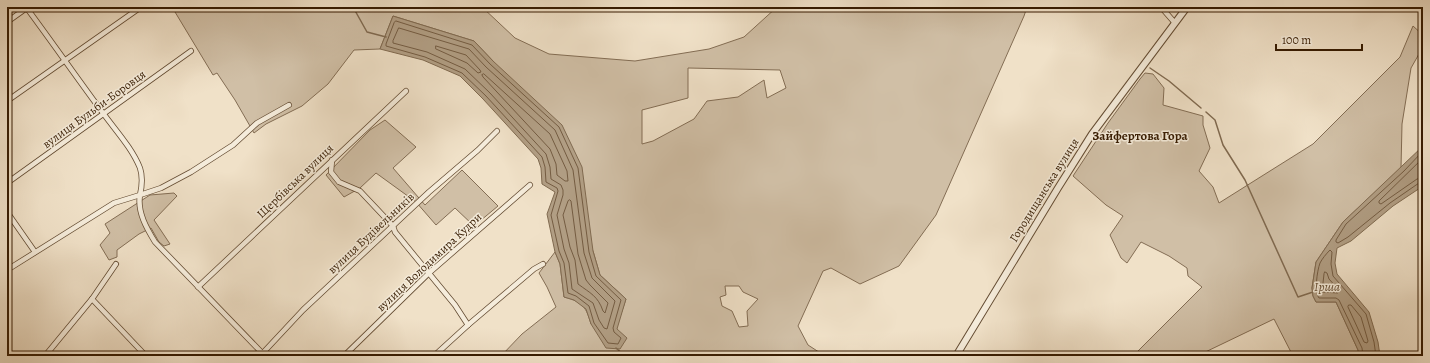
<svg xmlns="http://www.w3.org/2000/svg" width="1430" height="363" viewBox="0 0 1430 363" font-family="Alegreya,serif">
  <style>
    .green { fill: #d0bfa6; stroke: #836d54; fill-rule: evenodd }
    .water { fill: #b19e84; stroke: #806a50 }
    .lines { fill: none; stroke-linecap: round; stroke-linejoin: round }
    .shore { stroke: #745c42; stroke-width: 1 }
    .stream { stroke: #806a50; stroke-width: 1.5 }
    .minor-casing { stroke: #644c33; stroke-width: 6 }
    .tertiary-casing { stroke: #644c33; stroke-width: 8 }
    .minor { stroke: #f5ecdb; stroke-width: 4.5 }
    .tertiary { stroke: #f5ecdb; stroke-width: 6 }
    .labels { text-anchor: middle; stroke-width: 3; stroke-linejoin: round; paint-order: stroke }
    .street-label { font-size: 12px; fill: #361b01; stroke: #f5ecdb }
    .neighbourhood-label { font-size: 13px; font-weight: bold; fill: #361b01; stroke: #f5ecdb }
    .water-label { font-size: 13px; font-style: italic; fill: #674f35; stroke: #f5ecdb }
  </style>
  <rect width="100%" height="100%" fill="#f0e1c8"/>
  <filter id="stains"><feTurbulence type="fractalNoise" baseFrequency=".005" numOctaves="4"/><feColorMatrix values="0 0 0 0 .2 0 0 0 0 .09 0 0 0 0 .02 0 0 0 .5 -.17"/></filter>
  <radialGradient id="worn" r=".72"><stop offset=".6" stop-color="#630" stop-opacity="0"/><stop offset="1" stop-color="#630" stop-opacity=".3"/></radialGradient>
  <!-- green -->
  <g class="green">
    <path d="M 172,7 L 482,7 L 515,38 L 549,54 L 635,61 L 709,49 L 744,37 L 777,7 L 1027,7 L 1024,16 L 936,215 L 899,266 L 860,284 L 831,268 L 823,271 L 798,326 L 808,345 L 825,356 L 501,356 L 522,334 L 556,307 L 547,287 L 539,273 L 555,252 L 560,264 L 564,297 C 583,302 586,307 591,324 L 616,329 L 626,299 L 600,275 L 593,251 L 493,61 L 474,41 L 393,16 L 380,49 L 354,50 L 328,84 L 302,106 L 266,124 L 254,133 L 235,100 L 217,73 L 213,75 ZM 688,68 L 780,70 L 786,88 L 767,98 L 764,80 L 738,97 L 707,101 L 694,119 L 653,141 L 642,144 L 642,110 L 688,98 ZM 725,286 L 739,286 L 743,292 L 758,299 L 747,311 L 748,326 L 739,327 L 732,311 L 722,306 L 720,297 L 726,295 Z"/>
    <polygon points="1413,26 1423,35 1423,47 1411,68 1402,124 1401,168 1343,222 1316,262 1312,288 1313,296 1316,302 1336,302 1358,350 1359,356 1293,356 1274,319 1197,356 1133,356 1202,287 1188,276 1187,268 1169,256 1141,242 1127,263 1121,258 1110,235 1123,216 1106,205 1073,176 1108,123 1140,79 1145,73 1153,74 1164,88 1163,105 1203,116 1203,125 1210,148 1199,171 1213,187 1219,203 1313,144 1400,57"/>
    <polygon points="385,120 416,147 393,168 425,205 462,170 498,206 474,226 455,208 436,225 416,202 376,173 360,188 344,197 326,175 370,130"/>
    <polygon points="174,193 177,196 154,220 170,244 164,246 159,242 151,228 139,234 117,250 117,257 109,260 100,245 110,233 105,224 150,195"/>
  </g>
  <!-- water -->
  <g class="water">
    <polygon points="393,16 474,41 493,61 562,125 582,167 593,251 600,275 626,299 617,329 627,338 620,349 606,348 591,324 586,309 574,300 564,297 560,264 555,252 547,214 555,192 542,184 541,168 538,159 483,99 460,76 423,60 380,49"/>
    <polygon points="1423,146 1423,186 1393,206 1351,241 1337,248 1335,263 1337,274 1369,312 1378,342 1380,356 1359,356 1358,350 1336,302 1316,302 1313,296 1312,288 1316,262 1343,222"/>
  </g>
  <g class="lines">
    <!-- shore -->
    <g class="shore">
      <polygon points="396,21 472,45 490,64 559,127 578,168 589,252 596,276 621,300 613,328 614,332 621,338 618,344 608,343 594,323 589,306 576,296 568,293 564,263 559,251 551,215 558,191 557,188 546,182 545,167 542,157 486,96 462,73 425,57 386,46 386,44 394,23"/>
      <polygon points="399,28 469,49 486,67 555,130 573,170 584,253 592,278 615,301 607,329 604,328 599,320 593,303 572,289 569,263 564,249 557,215 563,195 563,190 561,185 551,179 550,167 546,154 490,93 465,69 427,52 393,43 393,41"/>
      <polygon points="436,46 466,55 480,70 481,72 478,73 467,63 436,49"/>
      <polygon points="484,74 550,134 567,171 568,181 565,181 557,175 556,164 550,149 483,77 482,75"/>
      <polyline points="1423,151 1404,171 1346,224 1336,240 1336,242 1338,243 1348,237 1390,203 1419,183 1423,183"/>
      <polyline points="1423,158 1379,201 1379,203 1381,204 1417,179 1423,178"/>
      <path d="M 570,200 L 571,201 L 578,254 L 586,280 L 590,285 L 608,303 L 605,313 L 603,311 C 598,296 590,293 578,284 L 575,260 L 570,247 L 563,215 L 568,201 Z"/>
      <polygon points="1325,272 1327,273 1329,279 1339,290 1338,293 1322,292 1324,274"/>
      <polygon points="1349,305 1351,305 1361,317 1368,341 1367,343 1364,342 1348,307"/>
      <path d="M 1363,356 L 1362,348 L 1339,300 L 1336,298 L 1319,298 C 1314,293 1317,271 1320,263 C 1322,259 1326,254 1330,250 L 1332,252 L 1331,264 L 1333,276 L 1366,314 L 1374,342 L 1376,356"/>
    </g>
    <!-- stream -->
    <g class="stream">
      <polyline points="353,7 367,32 386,37"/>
      <polyline points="1150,68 1169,81 1201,108"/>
      <polyline points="1206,112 1215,120 1223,145 1245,180 1298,297 1313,292"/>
      <polyline points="616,348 625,356"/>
    </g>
    <!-- minor casing -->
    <g class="minor-casing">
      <g id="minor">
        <polyline points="1161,7 1175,23"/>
        <polyline points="7,22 28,7"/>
        <polyline points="7,101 141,7"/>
        <polyline points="332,160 331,172 339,182 360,191 393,226 395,232 455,305 468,325"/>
        <polyline points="7,183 191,51"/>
        <polyline points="7,212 35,252"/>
        <path d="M 7,270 L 114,203 L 140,195 C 142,186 143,177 140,168 C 132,148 116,131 103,113 C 77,78 52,42 26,7"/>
        <polyline points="198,287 406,91"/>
        <polyline points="92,299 146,356"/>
        <polyline points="45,356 92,299 116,264"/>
        <polyline points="260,356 303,310 429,192 478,150 497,131"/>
        <path d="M 265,356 L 155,242 C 147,229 137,212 140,195 L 161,188 L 191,172 L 233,145 L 257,123 L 289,105"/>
        <polyline points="344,356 429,273 530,185"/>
        <polyline points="434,356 468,325 534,269 543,264"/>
      </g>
    </g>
    <!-- tertiary casing -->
    <g class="tertiary-casing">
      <polyline id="tertiary" points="956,356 1058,188 1092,134 1187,7"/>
    </g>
    <!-- minor -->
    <use href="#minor" class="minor"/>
    <!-- tertiary -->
    <use href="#tertiary" class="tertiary"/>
  </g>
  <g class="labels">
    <!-- street labels -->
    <g class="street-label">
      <text transform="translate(94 109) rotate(-36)" y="4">вулиця Бульби-Боровця</text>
      <text transform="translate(295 181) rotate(-44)" y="4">Щербівська вулиця</text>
      <text transform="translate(1044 190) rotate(-58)" y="4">Городищанська вулиця</text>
      <text transform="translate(371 233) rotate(-43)" y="4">вулиця Будівельників</text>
      <text transform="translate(429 262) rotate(-43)" y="4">вулиця Володимира Кудри</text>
    </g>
    <!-- neighbourhood labels -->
    <g class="neighbourhood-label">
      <text x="1140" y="140">Зайфертова Гора</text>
    </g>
    <!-- water labels -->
    <g class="water-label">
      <text x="1327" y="291">Ірша</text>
    </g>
  </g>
  <!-- margin -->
  <rect width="1430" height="363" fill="none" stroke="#f0e1c8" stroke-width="24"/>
  <rect x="8" y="8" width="1414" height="347" fill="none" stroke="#361b01" stroke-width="2"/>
  <rect x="12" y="12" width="1406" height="339" fill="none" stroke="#361b01"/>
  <!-- scale -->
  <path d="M1276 44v6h86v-6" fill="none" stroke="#361b01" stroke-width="2"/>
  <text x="1282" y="44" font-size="12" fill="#361b01" stroke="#f5ecdb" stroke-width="3" paint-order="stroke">100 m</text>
  <rect width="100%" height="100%" filter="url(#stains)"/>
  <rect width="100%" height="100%" fill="url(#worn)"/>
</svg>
